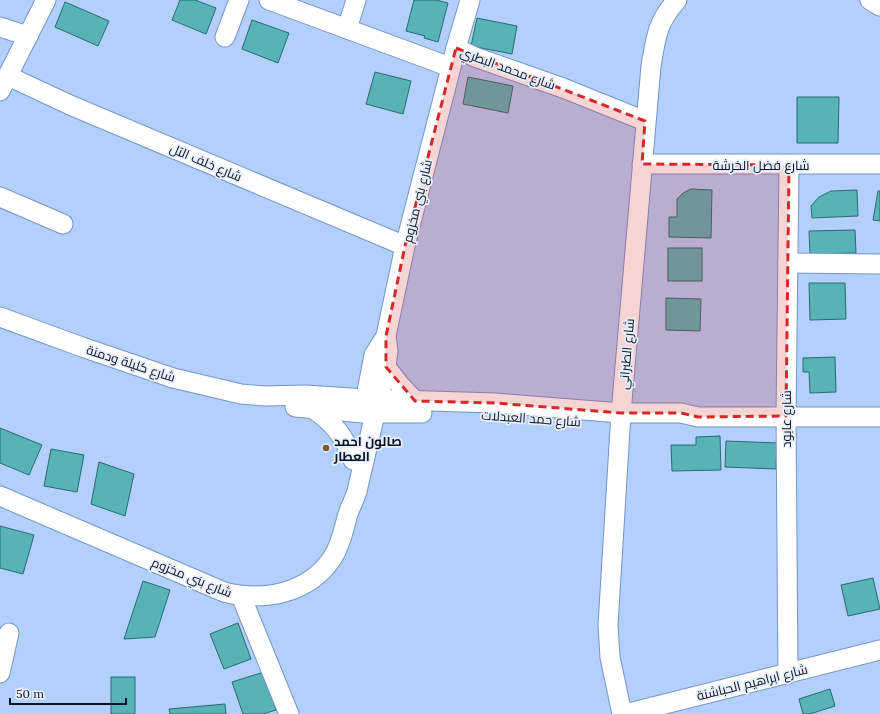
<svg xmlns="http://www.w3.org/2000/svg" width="880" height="714" viewBox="0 0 880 714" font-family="Lora,Cairo,serif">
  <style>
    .building { fill: #58b2b7; stroke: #256c6f }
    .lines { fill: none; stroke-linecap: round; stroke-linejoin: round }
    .minor-casing { stroke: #7595c9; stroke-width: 21 }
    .minor { stroke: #fff; stroke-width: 19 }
    .marked { fill: #d62828; fill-opacity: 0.2; stroke: #d62828; stroke-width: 3; stroke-dasharray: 8 5; stroke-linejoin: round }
    .poi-dot { fill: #775c2e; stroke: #e8effa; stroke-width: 1.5 }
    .labels { text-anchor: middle; stroke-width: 3.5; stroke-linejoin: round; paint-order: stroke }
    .street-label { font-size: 13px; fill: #081427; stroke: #e8effa }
    .poi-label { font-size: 13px; font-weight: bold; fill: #081427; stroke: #e8effa; text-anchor: start }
  </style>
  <rect width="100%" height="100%" fill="#b3cffb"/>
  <!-- building -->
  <g class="building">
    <polygon points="180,0 195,0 216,8 206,34 172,20"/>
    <polygon points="414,0 436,0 448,3 438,42 424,38 425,36 406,31"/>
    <polygon points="65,2 109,21 98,46 55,27"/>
    <polygon points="477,18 517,26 512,54 471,46"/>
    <polygon points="252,20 289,33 278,63 242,49"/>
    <polygon points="375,72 411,81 403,114 366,104"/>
    <polygon points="468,77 513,86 508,113 463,104"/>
    <polygon points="797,97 839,97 838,143 797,143"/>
    <polygon points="691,189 712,190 711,238 669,237 669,217 677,217 677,199 683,193"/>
    <polygon points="857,190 858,216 812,218 811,206 819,197 831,191"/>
    <polygon points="878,191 880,191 880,221 873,220"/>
    <polygon points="855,230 856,253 810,254 809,231"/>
    <rect x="668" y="248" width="34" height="33"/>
    <polygon points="809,283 845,283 846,319 810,320"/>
    <polygon points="666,298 701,299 700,331 666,330"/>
    <polygon points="835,357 836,392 810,393 809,372 803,372 803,358"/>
    <polygon points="0,428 42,445 29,475 0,463"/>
    <polygon points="720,436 721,470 672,471 671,445 696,445 696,437"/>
    <polygon points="726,441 777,443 776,469 725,467"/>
    <polygon points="51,449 84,455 77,492 44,486"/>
    <polygon points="99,462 134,474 125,516 91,504"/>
    <polygon points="0,526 34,535 23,574 0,568"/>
    <polygon points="873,578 880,609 848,616 841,585"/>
    <polygon points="143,581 170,590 155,637 124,639"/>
    <polygon points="238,623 251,659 224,669 210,634"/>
    <polygon points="264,672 276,710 263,714 243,714 232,682"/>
    <rect x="111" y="677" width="24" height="37"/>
    <polygon points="830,689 835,706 810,714 803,714 799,699"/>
    <polygon points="225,704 226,714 170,714 169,709"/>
  </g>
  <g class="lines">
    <!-- minor casing -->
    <g class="minor-casing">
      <g id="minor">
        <polyline points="269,0 450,67"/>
        <polyline points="870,0 880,6"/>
        <polyline points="0,27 28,36"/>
        <polyline points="347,29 356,0"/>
        <polyline points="225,37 239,0"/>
        <polyline points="456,48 470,0"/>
        <polyline points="8,76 70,105 405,246"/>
        <polyline points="0,91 46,0"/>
        <polyline points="642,164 880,164"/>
        <polyline points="0,197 63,224"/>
        <polyline points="788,263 880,264"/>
        <polyline points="0,317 82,347 173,378 241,394 265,396 305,395 366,399 495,403 621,413 681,413 698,417 880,417"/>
        <polyline points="386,367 400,385 415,401"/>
        <polyline points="295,407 363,413 422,413"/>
        <path d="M 313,409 C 333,422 345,437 353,460"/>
        <polyline points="363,412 374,355 386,336"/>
        <path d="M 0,496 L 224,592 C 263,602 309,594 333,557 C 342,543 344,526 349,511 C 352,504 355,498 357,491 L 386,367 L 388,351 L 386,336 L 405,246 L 456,48 L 475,57 L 563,88 L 645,121"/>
        <polyline points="241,596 289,714"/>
        <polyline points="0,673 9,633"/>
        <polyline points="788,674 786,416 789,165"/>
        <path d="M 622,714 L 610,657 L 608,625 L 621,413 L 651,66 C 656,37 657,22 677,0"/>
        <polyline points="625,714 880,650"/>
      </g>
    </g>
    <!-- minor -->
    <use href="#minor" class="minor"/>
  </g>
  <!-- marked area -->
  <path class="marked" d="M 456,48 L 645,121 L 642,164 L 789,165 L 786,416 L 698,417 L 681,413 L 621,413 L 495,403 L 415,401 L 386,367 L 386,336 L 405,246 Z"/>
  <!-- markers -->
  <circle class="poi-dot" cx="326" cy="448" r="4"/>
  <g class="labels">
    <!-- street labels -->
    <g class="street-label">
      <text transform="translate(508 68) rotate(20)" y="5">شارع محمد البطري</text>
      <text transform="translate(206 162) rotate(23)" y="5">شارع خلف التل</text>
      <text x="761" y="170">شارع فضل الخرشة</text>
      <text transform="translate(417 201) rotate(-76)" y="5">شارع بني مخزوم</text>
      <text transform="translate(626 354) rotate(-85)" y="5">شارع الطبراني</text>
      <text transform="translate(131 363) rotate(18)" y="5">شارع كليلة ودمنة</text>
      <text transform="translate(531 418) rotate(4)" y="5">شارع حمد العبدلات</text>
      <text transform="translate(786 419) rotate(-90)" y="5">شارع عابود</text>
      <text transform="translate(192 577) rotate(22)" y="5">شارع بني مخزوم</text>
      <text transform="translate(752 682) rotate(-14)" y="5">شارع ابراهيم الحباشنة</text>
    </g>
    <!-- poi labels -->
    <g class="poi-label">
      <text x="334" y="446">صالون احمد<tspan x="334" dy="15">العطار</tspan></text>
    </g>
  </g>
  <!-- scale -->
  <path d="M10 698v6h116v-6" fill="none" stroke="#081427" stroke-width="2"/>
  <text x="16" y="698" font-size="12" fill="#081427" stroke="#e8effa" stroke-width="3" paint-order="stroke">50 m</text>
</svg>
